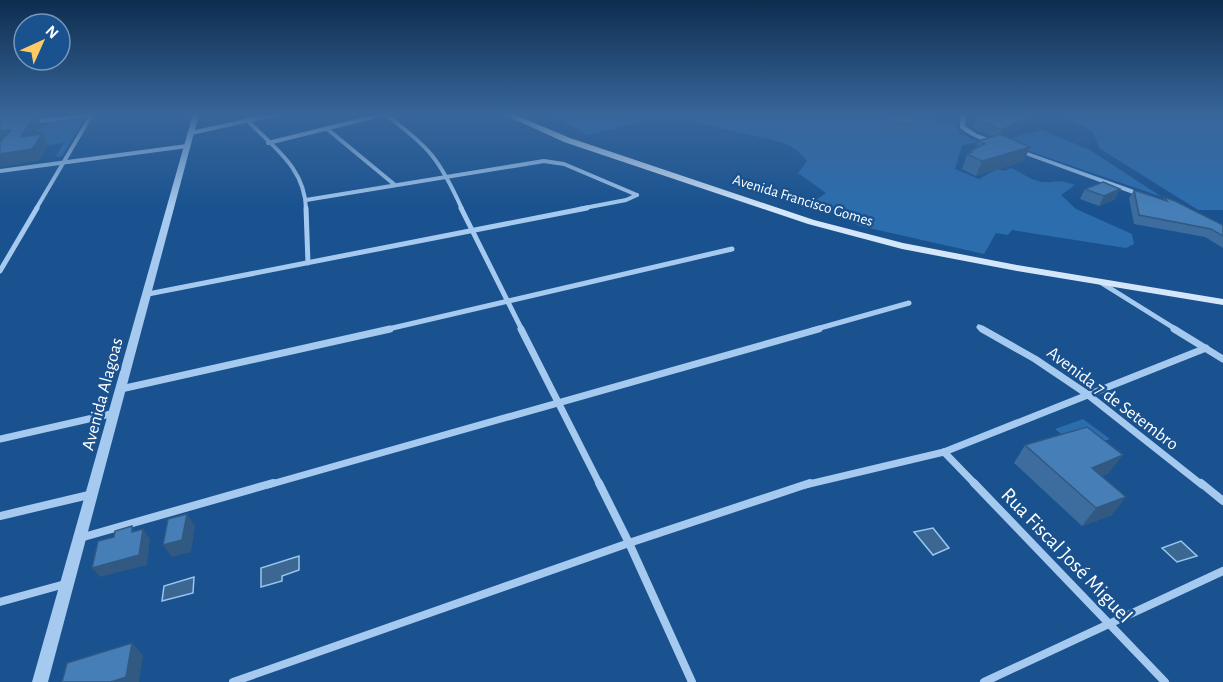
<svg xmlns="http://www.w3.org/2000/svg" width="1223" height="682" viewBox="0 0 1223 682" font-family="'Alegreya Sans',sans-serif">
  <style>
    .green { fill: #2c6dad }
    .water { fill: #3d6793; stroke: #99c6f1; stroke-width: 1.5 }
    .lines { fill: none; stroke-linecap: round; stroke-linejoin: round }
    .minor-far3 { stroke: #a6caef; stroke-width: 4 }
    .minor-far2 { stroke: #a6caef; stroke-width: 5 }
    .minor-far1 { stroke: #a6caef; stroke-width: 7 }
    .minor { stroke: #a6caef; stroke-width: 8 }
    .tertiary { fill: #a6caef; fill-rule: evenodd }
    .secondary { fill: #d3e6fa; fill-rule: evenodd }
    .wall { fill: #3c6d9e }
    .shaded-wall { fill: #315981 }
    .building { fill: #467fb8; stroke: #315981; stroke-width: 1.5 }
    .labels { text-anchor: middle; stroke-width: 5; stroke-linejoin: round; paint-order: stroke }
    .far-street-label { font-size: 15px; fill: #fff; stroke: #19528f }
    .street-label { font-size: 18px; fill: #fff; stroke: #19528f }
    .near-street-label { font-size: 21px; fill: #fff; stroke: #19528f }
  </style>
  <rect width="100%" height="100%" fill="#19528f"/>
  <!-- green -->
  <g class="green">
    <path d="M 550,114 L 904,114 L 956,124 L 958,133 L 980,142 L 962,145 L 955,169 L 979,179 L 997,169 L 1004,171 L 1011,168 C 1021,172 1030,180 1041,182 C 1057,183 1056,178 1075,185 L 1061,195 L 1076,209 L 1132,234 L 1134,244 L 1126,248 L 1012,230 L 1008,235 L 996,233 L 984,254 L 860,226 L 810,204 L 826,193 L 798,173 L 807,161 L 797,150 L 784,143 L 694,122 L 641,122 L 588,135 Z"/>
    <polygon points="1050,114 1223,114 1223,210 1198,210 1099,148 1093,132 1065,117"/>
    <polygon points="85,118 62,156 55,157 64,143 6,151 37,139 41,133 37,131 50,122"/>
    <polygon points="1042,130 1090,150 1162,197 1000,141"/>
    <polygon points="1083,419 1110,439 1080,449 1055,429"/>
  </g>
  <!-- water -->
  <g class="water">
    <polygon points="933,528 949,548 933,555 914,532"/>
    <polygon points="1181,541 1197,556 1177,562 1162,548"/>
    <polygon points="299,556 299,570 282,576 282,581 261,587 261,568"/>
    <polygon points="194,577 193,593 162,601 164,586"/>
  </g>
  <g class="lines">
    <!-- minor-far3 -->
    <g class="minor-far3">
      <path d="M 385,114 C 429,147 439,158 462,209"/>
      <path d="M 248,121 C 275,149 305,168 306,209"/>
      <polyline points="33,122 94,114"/>
      <polyline points="326,128 395,185"/>
      <polyline points="191,133 277,114"/>
      <polyline points="268,143 385,114"/>
      <polyline points="0,171 187,146"/>
      <polyline points="306,200 544,161 564,164 637,195"/>
      <polyline points="36,209 92,114"/>
      <polyline points="579,209 626,200 637,195"/>
    </g>
    <!-- minor-far2 -->
    <g class="minor-far2">
      <polyline points="306,208 308,263"/>
      <polyline points="461,208 522,330"/>
      <polyline points="0,271 37,208"/>
      <polyline points="1100,282 1177,330"/>
      <polyline points="148,294 587,208"/>
      <polyline points="979,327 984,330"/>
      <polyline points="384,330 732,249"/>
      <polyline points="813,330 909,303"/>
    </g>
    <!-- minor-far1 -->
    <g class="minor-far1">
      <polyline points="521,329 600,485"/>
      <polyline points="982,329 1035,359 1087,394 1202,485"/>
      <polyline points="1174,329 1223,359"/>
      <polyline points="121,389 390,329"/>
      <polyline points="0,439 115,413"/>
      <polyline points="944,452 976,485"/>
      <polyline points="268,485 819,329"/>
      <polyline points="805,485 944,452 1206,348"/>
    </g>
    <!-- minor -->
    <g class="minor">
      <polyline points="599,483 629,543 692,682"/>
      <polyline points="974,483 1165,682"/>
      <polyline points="1201,483 1223,501"/>
      <polyline points="0,516 93,494"/>
      <polyline points="80,538 273,483"/>
      <polyline points="0,602 65,584"/>
      <polyline points="233,682 629,543 810,483"/>
      <polyline points="984,682 1223,571"/>
    </g>
    <!-- tertiary -->
    <g class="tertiary">
      <polygon points="193,114 199,114 48,682 32,682"/>
      <path d="M 960,114 L 966,114 L 965,126 L 977,134 L 999,142 L 999,144 C 986,144 971,136 960,128 Z"/>
      <polygon points="1012,148 1016,148 1151,196 1147,198 1144,198 1012,150"/>
    </g>
    <!-- secondary -->
    <polygon class="secondary" points="503,114 513,114 570,138 814,220 903,243 1017,265 1223,299 1223,305 1017,271 902,249 808,224 564,142"/>
  </g>
  <!-- wall -->
  <g class="wall">
    <polygon points="917,114 908,134 887,131 890,121"/>
    <polygon points="977,114 1028,125 1004,136 1024,161 976,176 962,169 967,154 969,153 971,150 976,148 978,141 993,137 972,128"/>
    <polygon points="1085,189 1115,199 1099,206 1080,199"/>
    <polygon points="1134,190 1163,200 1164,197 1223,225 1223,248 1205,237 1134,224 1129,198"/>
    <polygon points="1025,445 1109,473 1102,476 1112,515 1082,526 1014,463"/>
  </g>
  <!-- shaded-wall -->
  <g class="shaded-wall">
    <polygon points="36,114 42,125 28,148 21,137"/>
    <polygon points="916,114 917,114 908,134 911,125"/>
    <polygon points="1031,116 1028,125 998,139 1002,130"/>
    <polygon points="11,130 0,144 0,131"/>
    <polygon points="42,134 49,146 39,161 0,167 0,154"/>
    <polygon points="1030,147 1024,161 976,176 982,161"/>
    <polygon points="1120,189 1115,199 1099,206 1104,196"/>
    <polygon points="1123,455 1109,473 1079,486 1092,468"/>
    <polygon points="1126,497 1112,515 1082,526 1096,508"/>
    <polygon points="187,514 195,526 191,552 172,557 163,545"/>
    <polygon points="143,529 150,539 147,565 100,577 92,568"/>
    <polygon points="132,643 143,655 139,682 111,682"/>
  </g>
  <!-- building -->
  <g class="building">
    <polygon points="35,114 21,137 42,134 32,149 0,154 0,142 11,130 0,131 0,117"/>
    <polygon points="894,114 916,114 911,125 890,121"/>
    <polygon points="977,114 1024,114 1031,116 1002,130 976,119"/>
    <polygon points="1000,134 1030,147 982,161 967,154 973,152 971,150 985,144 978,141"/>
    <polygon points="1103,182 1120,189 1104,196 1085,189"/>
    <polygon points="1134,190 1167,201 1164,197 1175,201 1223,225 1223,236 1211,229 1139,215"/>
    <polygon points="1087,427 1123,455 1092,468 1126,497 1096,508 1025,445"/>
    <polygon points="187,514 182,540 163,545 168,519"/>
    <polygon points="132,526 132,532 143,529 139,555 92,568 98,541 114,537 115,531"/>
    <polygon points="132,643 126,677 111,682 62,682 67,663"/>
  </g>
  <!-- sky -->
  <linearGradient id="sky" x2="0" y2="1"><stop stop-color="#0e2d4f"/><stop offset="0.55" stop-color="#38669b"/><stop offset="1" stop-color="#38669b" stop-opacity="0"/></linearGradient>
  <rect width="1223" height="209" fill="url(#sky)"/>
  <g class="labels">
    <!-- far-street labels -->
    <g class="far-street-label">
      <text transform="translate(803 200) rotate(17)" y="5">Avenida Francisco Gomes</text>
    </g>
    <!-- street labels -->
    <g class="street-label">
      <text transform="translate(102 394) rotate(-75)" y="6">Avenida Alagoas</text>
      <text transform="translate(1113 398) rotate(37)" y="6">Avenida 7 de Setembro</text>
    </g>
    <!-- near-street labels -->
    <g class="near-street-label">
      <text transform="translate(1067 555) rotate(46)" y="7">Rua Fiscal José Miguel</text>
    </g>
  </g>
  <!-- north arrow -->
  <g transform="translate(42 42) rotate(45)"><circle r="28" fill="#19528f" stroke="#7597bc" stroke-width="1.5"/>
  <path d="M0-4.5L10 22L0 15L-10 22Z" fill="#ffca63"/>
  <text y="-9" font-size="16" font-weight="bold" text-anchor="middle" fill="#ffffff">N</text>
  </g>
</svg>
